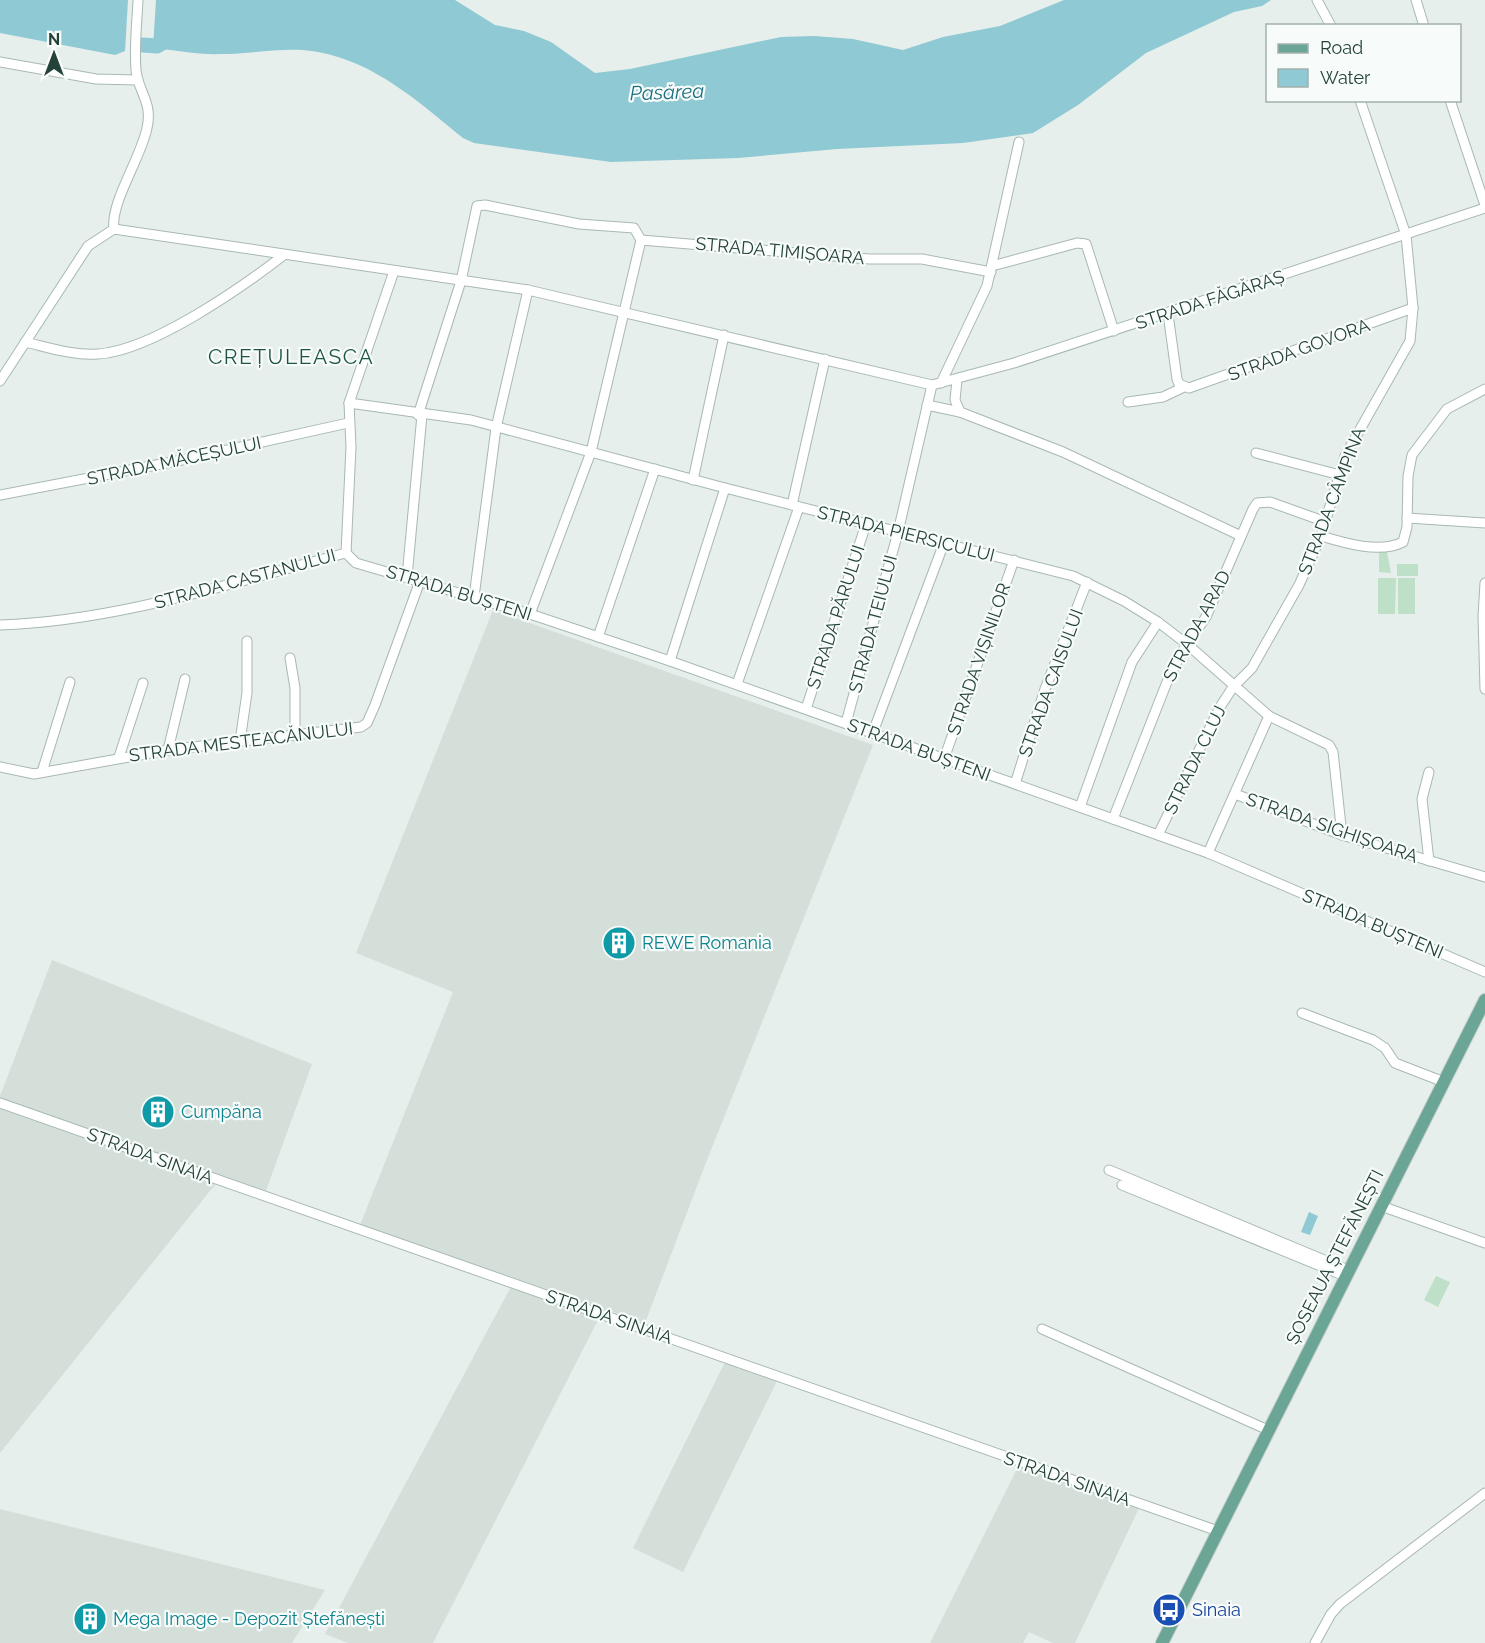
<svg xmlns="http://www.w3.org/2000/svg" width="1485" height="1643" viewBox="0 0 1485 1643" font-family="Raleway,sans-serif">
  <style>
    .built { fill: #d4dfda }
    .green { fill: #bfe0c8 }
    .water { fill: #8ec9d4 }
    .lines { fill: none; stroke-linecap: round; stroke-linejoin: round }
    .river { stroke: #8ec9d4; stroke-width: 15 }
    .minor-casing { stroke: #a8b8b2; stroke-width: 11 }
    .major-casing { stroke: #c2cac8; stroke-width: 14 }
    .minor { stroke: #fff; stroke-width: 9 }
    .major { stroke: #6aa596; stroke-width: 12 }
    .labels { text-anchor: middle; stroke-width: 4.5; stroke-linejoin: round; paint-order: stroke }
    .street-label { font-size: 18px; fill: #24423a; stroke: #f7fbf9 }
    .culture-label { font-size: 18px; fill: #0d838f; stroke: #f7fbf9; text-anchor: start }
    .transit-label { font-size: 18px; fill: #164399; stroke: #f7fbf9; text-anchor: start }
    .water-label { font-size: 20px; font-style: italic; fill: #1c6f80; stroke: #f7fbf9 }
    .quarter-label { font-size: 21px; letter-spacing: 1.5px; fill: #1f5548; stroke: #f7fbf9 }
  </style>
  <rect width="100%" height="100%" fill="#e6efeb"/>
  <!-- built -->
  <g class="built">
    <polygon points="493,610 873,745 707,1160 645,1323 360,1225 453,992 356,953"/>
    <polygon points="52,960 312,1064 264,1196 218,1181 0,1453 0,1096"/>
    <polygon points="513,1283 601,1314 433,1643 348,1643 325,1634"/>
    <polygon points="727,1358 779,1377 683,1572 633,1548"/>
    <polygon points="1020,1463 1141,1504 1075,1643 1053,1643 1029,1632 1023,1643 930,1643"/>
    <polygon points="0,1509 325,1590 292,1643 0,1643"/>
  </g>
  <!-- green -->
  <g class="green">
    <polygon points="1379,552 1387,552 1391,573 1379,572"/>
    <rect x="1397" y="564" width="21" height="12"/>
    <polygon points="1378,578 1396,578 1395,614 1378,614"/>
    <rect x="1398" y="578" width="17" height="36"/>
    <polygon points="1436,1276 1450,1282 1438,1307 1424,1300"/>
  </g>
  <!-- water -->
  <g class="water">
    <polygon points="0,0 128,0 125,51 115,55 0,33"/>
    <path d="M 156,0 L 455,0 L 495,25 L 524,31 L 551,42 L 595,73 L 630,69 L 781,37 L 814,36 L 853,39 L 903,50 L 943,37 L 1000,26 L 1064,0 L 1271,0 L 1262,6 L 1234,12 L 1146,53 L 1078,105 L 1033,133 L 963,143 L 837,149 L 738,158 L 611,162 L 474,143 L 463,138 C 420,103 375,62 318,52 C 287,46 253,54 222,54 C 199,55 175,50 153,48 Z"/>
    <polygon points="1309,1212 1318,1216 1310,1235 1301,1232"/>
  </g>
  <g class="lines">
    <!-- river -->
    <polyline class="river" points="143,45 157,46 171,38"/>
    <!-- minor casing -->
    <g class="minor-casing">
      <g id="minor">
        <polyline points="1317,0 1331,26"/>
        <polyline points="1416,0 1424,26"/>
        <polyline points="0,62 96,79 138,80"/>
        <polyline points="1450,100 1485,205"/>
        <path d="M 114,229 C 110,203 141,158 147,128 C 153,102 138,92 136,70 C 134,47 137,23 138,0"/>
        <polyline points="992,266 1077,243 1086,244 1114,331"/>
        <polyline points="1168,314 1177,379 1179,384 1189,388 1413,308"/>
        <path d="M 25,342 C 47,347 74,356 98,354 C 151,351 241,288 284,255"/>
        <polyline points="957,380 955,400 960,412 1063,452 1241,536"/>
        <polyline points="0,381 88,246 114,229 528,290 932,385 1014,363 1485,208"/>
        <polyline points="941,383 987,286 1019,142"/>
        <polyline points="1128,402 1163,397 1184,387"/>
        <polyline points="349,403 471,420 725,488 1073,576 1124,601 1158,622 1188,645 1269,716 1329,745 1333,752 1342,835"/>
        <polyline points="927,405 960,412"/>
        <polyline points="418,415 461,281 477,206 485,205 579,224 634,228 641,240"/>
        <polyline points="1256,453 1340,475"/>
        <polyline points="693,480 724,335"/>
        <polyline points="0,495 182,460 348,423"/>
        <polyline points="792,505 825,359"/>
        <polyline points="1407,518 1485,523"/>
        <path d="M 1321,536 C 1344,543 1380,554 1403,542 L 1407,527 L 1408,476 L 1412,455 L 1447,409 L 1485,389"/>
        <polyline points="346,553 356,563 530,614 670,661 1158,835 1208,853 1485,972"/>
        <polyline points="346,553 351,447 349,403 394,271"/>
        <polyline points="407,577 422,415"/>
        <polyline points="1485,583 1483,616 1485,689"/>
        <polyline points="474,597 496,428 528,290"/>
        <polyline points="530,614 591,452 641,240 869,259 922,259 991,272"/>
        <path d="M 0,625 C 118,621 233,582 346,553"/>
        <polyline points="598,637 655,469"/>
        <polyline points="290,658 295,688 295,736"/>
        <polyline points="670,661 725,488"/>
        <polyline points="737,684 799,507"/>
        <polyline points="806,709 866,524"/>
        <polyline points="846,723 898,532 932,385"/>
        <polyline points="873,732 944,543"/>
        <polyline points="240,741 247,693 247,641"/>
        <polyline points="168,750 185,679"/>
        <polyline points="119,757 143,683"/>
        <polyline points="944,759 1014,560"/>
        <polyline points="0,767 34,774 168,750 361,727 367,723 375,705 420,581"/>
        <polyline points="42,772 70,682"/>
        <polyline points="1015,784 1045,689 1087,582"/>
        <polyline points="1235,794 1342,835 1485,877"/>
        <polyline points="1080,807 1132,662 1158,622"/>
        <polyline points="1113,819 1167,682 1180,655 1206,617 1253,509 1257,503 1270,502 1326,522"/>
        <polyline points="1158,835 1220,707 1233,687 1252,668 1299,585 1321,536 1345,456 1410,341 1413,308 1406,235 1360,100"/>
        <polyline points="1208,853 1269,716"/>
        <polyline points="1429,861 1422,799 1429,772"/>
        <polyline points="1302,1013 1373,1040 1385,1048 1395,1063 1444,1082"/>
        <polyline points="0,1103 1218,1531"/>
        <polyline points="1109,1170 1348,1270"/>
        <polyline points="1122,1185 1345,1276"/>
        <polyline points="1381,1206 1485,1243"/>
        <polyline points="1042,1329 1268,1430"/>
        <polyline points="1315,1643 1331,1614 1340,1604 1485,1493"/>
      </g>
    </g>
    <!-- major casing -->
    <g class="major-casing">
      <polyline id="major" points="1162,1643 1485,1000"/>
    </g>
    <!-- minor -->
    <use href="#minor" class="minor"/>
    <!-- major -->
    <use href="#major" class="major"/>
  </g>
  <!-- icons -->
  <defs>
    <g id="building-disc" transform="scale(1.725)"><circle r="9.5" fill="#0f9aa8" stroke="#f7fbf9"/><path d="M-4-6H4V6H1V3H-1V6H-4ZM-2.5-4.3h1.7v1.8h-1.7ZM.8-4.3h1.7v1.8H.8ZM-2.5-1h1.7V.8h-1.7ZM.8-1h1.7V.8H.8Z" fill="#fff"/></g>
    <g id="bus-disc" transform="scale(1.725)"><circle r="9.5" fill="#1a4fb4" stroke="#f7fbf9"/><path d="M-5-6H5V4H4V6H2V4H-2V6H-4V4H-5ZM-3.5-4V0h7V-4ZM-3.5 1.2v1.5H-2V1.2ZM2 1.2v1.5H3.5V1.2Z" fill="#fff"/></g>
  </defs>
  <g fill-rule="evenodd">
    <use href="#building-disc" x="619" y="943"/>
    <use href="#building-disc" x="158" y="1112"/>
    <use href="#bus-disc" x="1169" y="1610"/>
    <use href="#building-disc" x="90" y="1619"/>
  </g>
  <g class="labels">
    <!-- street labels -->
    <g class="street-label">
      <text transform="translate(780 251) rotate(5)" y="6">STRADA TIMIȘOARA</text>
      <text transform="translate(1210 300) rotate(-18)" y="6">STRADA FĂGĂRAȘ</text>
      <text transform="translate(1299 350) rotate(-20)" y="6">STRADA GOVORA</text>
      <text transform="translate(174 461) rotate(-12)" y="6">STRADA MĂCEȘULUI</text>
      <text transform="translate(1332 501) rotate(-69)" y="6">STRADA CÂMPINA</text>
      <text transform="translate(906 534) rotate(14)" y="6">STRADA PIERSICULUI</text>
      <text transform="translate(245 579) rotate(-15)" y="6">STRADA CASTANULUI</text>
      <text transform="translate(459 593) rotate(17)" y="6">STRADA BUȘTENI</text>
      <text transform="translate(836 617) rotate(-72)" y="6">STRADA PĂRULUI</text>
      <text transform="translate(873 624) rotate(-75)" y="6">STRADA TEIULUI</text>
      <text transform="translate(1197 626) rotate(-62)" y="6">STRADA ARAD</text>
      <text transform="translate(979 659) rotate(-71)" y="6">STRADA VIȘINILOR</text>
      <text transform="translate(1051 683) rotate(-70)" y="6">STRADA CAISULUI</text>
      <text transform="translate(241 742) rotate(-7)" y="6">STRADA MESTEACĂNULUI</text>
      <text transform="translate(919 750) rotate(20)" y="6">STRADA BUȘTENI</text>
      <text transform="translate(1195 760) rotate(-64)" y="6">STRADA CLUJ</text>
      <text transform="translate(1332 828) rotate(19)" y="6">STRADA SIGHIȘOARA</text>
      <text transform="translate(1373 924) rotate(23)" y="6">STRADA BUȘTENI</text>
      <text transform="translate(150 1156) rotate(20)" y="6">STRADA SINAIA</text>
      <text transform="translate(1335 1257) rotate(-63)" y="6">ȘOSEAUA ȘTEFĂNEȘTI</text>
      <text transform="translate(609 1317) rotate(19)" y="6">STRADA SINAIA</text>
      <text transform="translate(1067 1479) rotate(19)" y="6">STRADA SINAIA</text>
    </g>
    <!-- culture labels -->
    <g class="culture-label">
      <text x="642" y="949">REWE Romania</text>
      <text x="181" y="1118">Cumpăna</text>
      <text x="113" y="1625">Mega Image - Depozit Ștefănești</text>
    </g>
    <!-- transit labels -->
    <g class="transit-label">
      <text x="1192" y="1616">Sinaia</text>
    </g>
    <!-- water labels -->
    <g class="water-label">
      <text transform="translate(667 92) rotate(-2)" y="7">Pasărea</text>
    </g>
    <!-- quarter labels -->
    <g class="quarter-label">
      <text x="291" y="364">CREȚULEASCA</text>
    </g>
  </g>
  <!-- legend -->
  <rect x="1266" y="24" width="195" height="78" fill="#f7fbf9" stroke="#a3b1ad" stroke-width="1.5"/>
  <rect x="1278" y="44" width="30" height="9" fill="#6aa596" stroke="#a3b1ad" stroke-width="1.5"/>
  <text x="1320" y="54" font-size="18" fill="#24423a">Road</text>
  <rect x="1278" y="69" width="30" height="18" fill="#8ec9d4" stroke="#a3b1ad" stroke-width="1.5"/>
  <text x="1320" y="84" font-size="18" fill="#24423a">Water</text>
  <!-- north arrow -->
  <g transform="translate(54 54)" stroke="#f7fbf9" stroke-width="4.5" paint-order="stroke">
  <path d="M0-4.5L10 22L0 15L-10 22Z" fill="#24423a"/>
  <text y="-9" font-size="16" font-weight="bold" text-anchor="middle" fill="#24423a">N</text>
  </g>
</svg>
